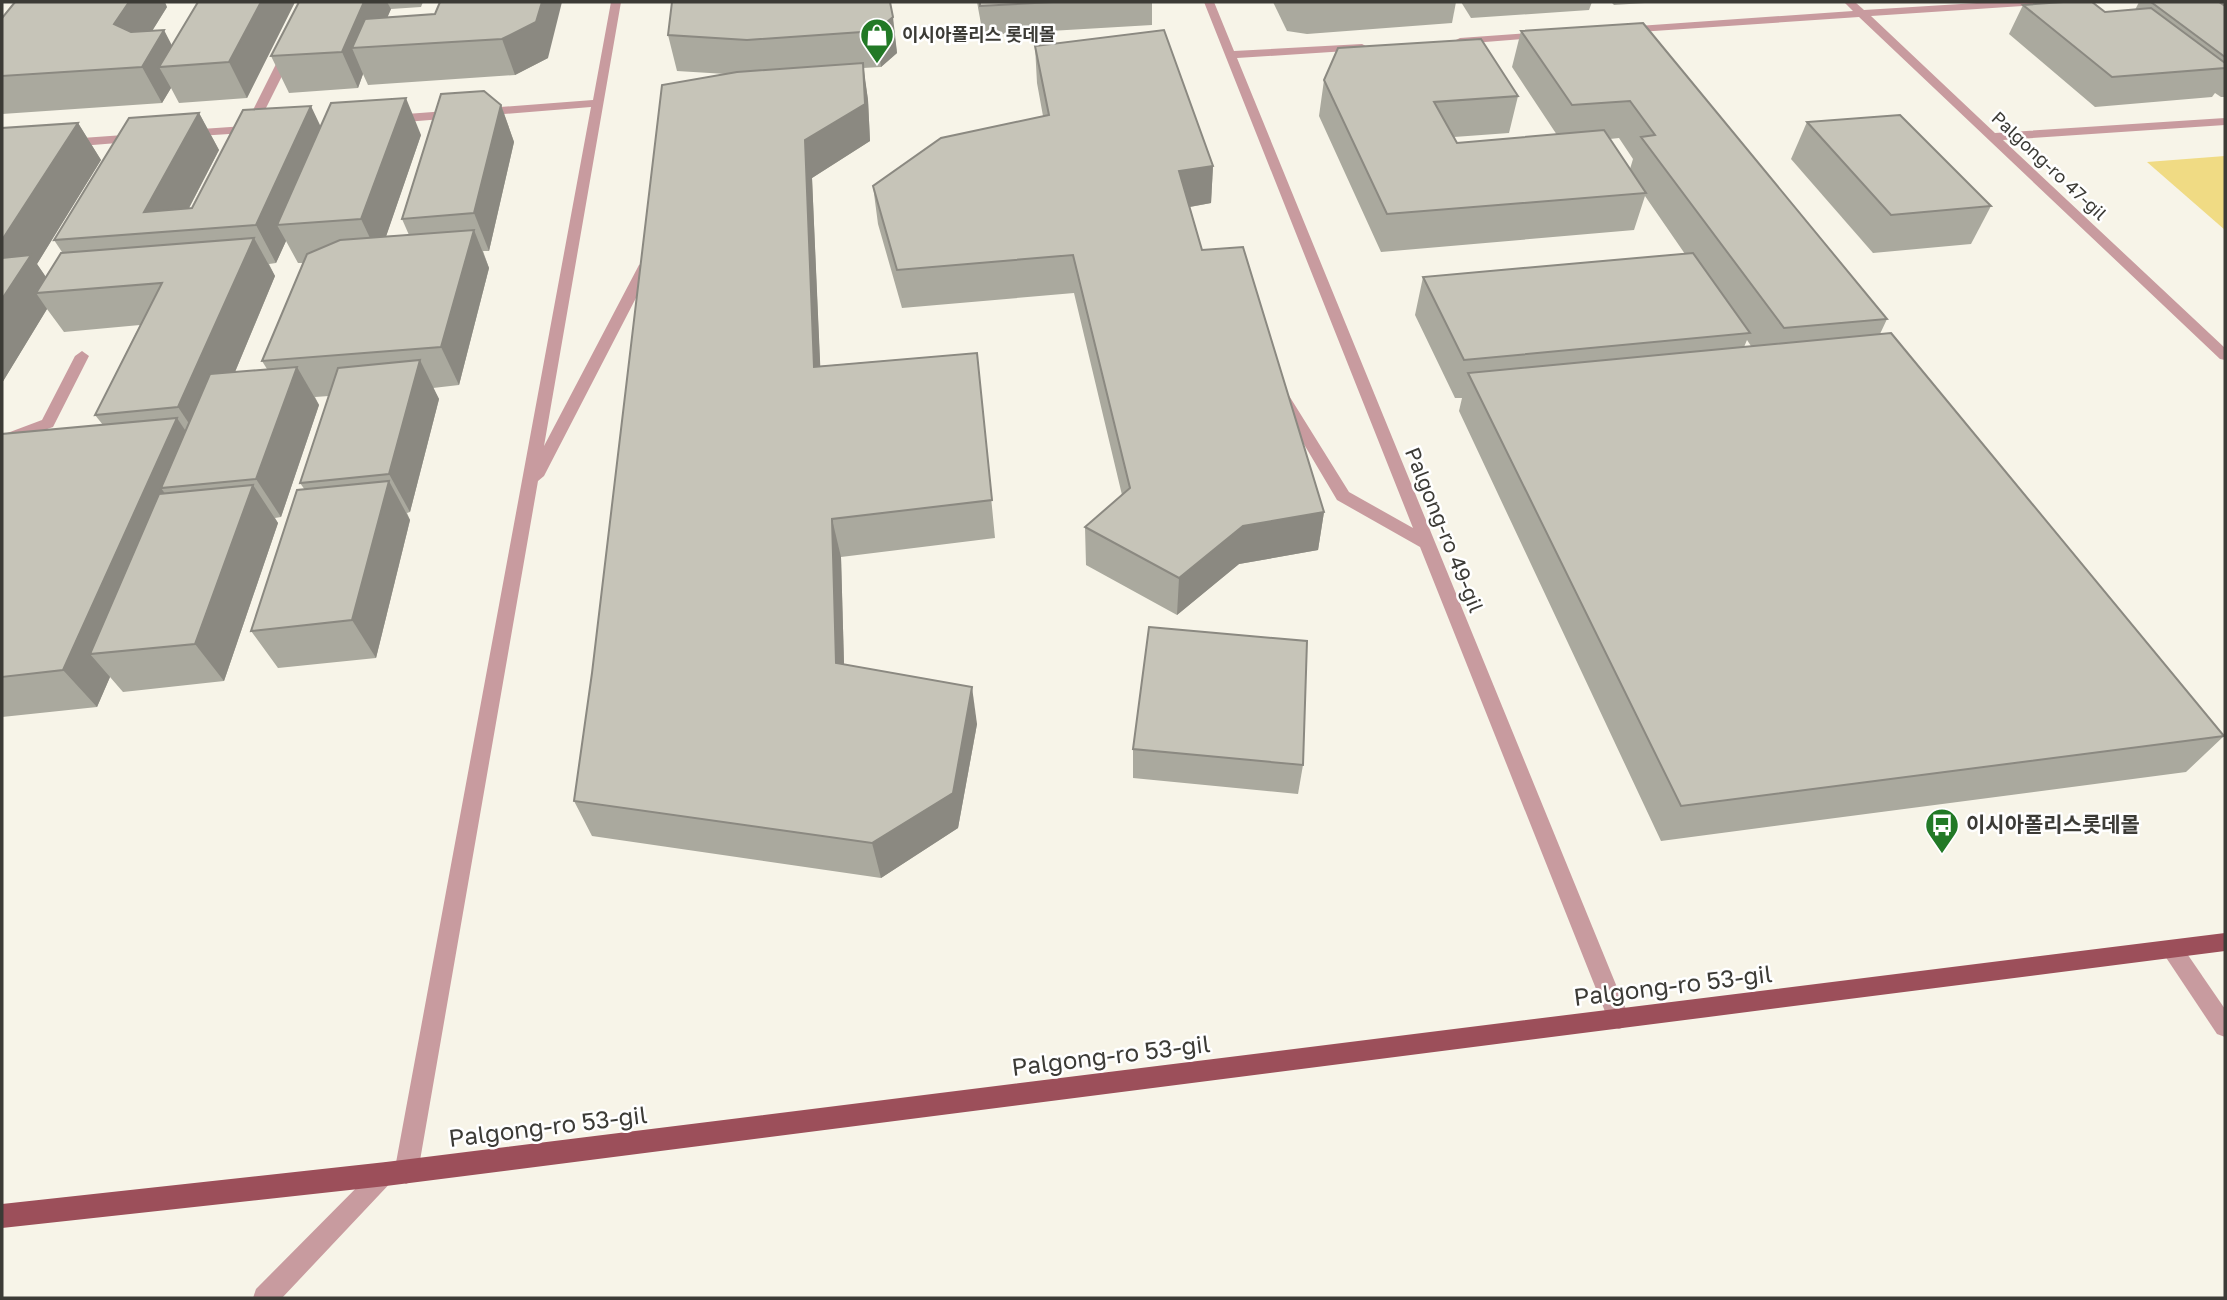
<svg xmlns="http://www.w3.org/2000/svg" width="2227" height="1300" viewBox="0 0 2227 1300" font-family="'Golos Text','Noto Sans KR',sans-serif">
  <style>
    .green { fill: #f0db84 }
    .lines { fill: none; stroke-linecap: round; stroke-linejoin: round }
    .minor { fill: #c89b9f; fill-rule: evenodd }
    .major { fill: #9c4f5a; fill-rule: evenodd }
    .wall { fill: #aaa99e; fill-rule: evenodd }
    .shaded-wall { fill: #8b8981 }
    .building { fill: #c6c4b8; stroke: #8b8981; stroke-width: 2 }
    .labels { text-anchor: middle; stroke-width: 5; stroke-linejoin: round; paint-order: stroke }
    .far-poi-label { font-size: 18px; font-weight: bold; fill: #3c3b36; stroke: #fff; text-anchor: start }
    .far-street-label { font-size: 18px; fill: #3c3b36; stroke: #fff }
    .street-label { font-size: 21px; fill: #3c3b36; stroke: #fff }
    .poi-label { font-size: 21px; font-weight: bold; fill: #3c3b36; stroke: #fff; text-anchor: start }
    .near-street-label { font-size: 24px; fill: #3c3b36; stroke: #fff }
  </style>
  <rect width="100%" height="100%" fill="#f7f4e8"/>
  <!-- green -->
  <polygon class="green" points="2225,156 2225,230 2147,162"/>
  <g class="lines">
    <!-- minor -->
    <g class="minor">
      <polygon points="611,2 621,2 544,446 639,265 646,261 653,265 544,476 538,481 418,1172 414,1180 406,1184 396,1177 282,1298 253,1298 256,1289 378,1166 386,1162 395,1168 591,107 393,123 387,119 393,115 593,100"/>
      <polygon points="1204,2 1214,2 1234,51 1362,44 1368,47 1362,50 1237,58 1630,1019 1627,1026 1619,1029 1611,1026 1608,1019 1420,547 1337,500 1276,397 1278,394 1288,394 1349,492 1413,528"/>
      <polygon points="1844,2 1855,2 1864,10 1993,2 2041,2 2036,5 1871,16 1995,133 2225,118 2225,125 2003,140 2225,348 2225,360 2220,359 1859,17 1624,33 1619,30 1624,27 1853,11"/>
      <polygon points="1544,32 1548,33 1548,37 1460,44 1454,41 1460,38"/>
      <polygon points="288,49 294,52 257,126 262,129 260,132 183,137 183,131 187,130 245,126 282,52"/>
      <polygon points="138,134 144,138 142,141 68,147 62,143 68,139"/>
      <polygon points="82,351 89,356 53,427 2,445 2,435 42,420 75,356"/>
      <polygon points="2172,940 2179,942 2225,1009 2225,1037 2217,1034 2165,956 2162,949 2165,942"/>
    </g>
    <!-- major -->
    <polygon class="major" points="2225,933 2225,951 386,1186 2,1228 2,1204 386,1162"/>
  </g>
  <!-- wall -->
  <g class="wall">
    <polygon points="198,2 295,2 247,98 179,103 171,88 162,103 2,114 2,18 167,7 152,31 172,46"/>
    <polygon points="299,2 423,2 421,7 391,9 387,17 435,14 440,2 548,58 515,75 368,85 363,74 358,88 289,93 271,56"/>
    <polygon points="890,2 897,53 881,67 863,68 868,100 870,141 812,178 820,366 977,353 995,538 841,557 844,664 977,724 958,828 881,878 592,836 574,801 726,74 677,71 668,35"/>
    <polygon points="977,2 1152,2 1152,25 983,35"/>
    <polygon points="1273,2 1456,2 1452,23 1307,34 1287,31"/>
    <polygon points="1461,2 1592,2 1589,10 1471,18"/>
    <polygon points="1611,2 1660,2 1614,5"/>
    <polygon points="2139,2 2225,2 2225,97 2221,97 2215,93 2212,97 2095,107 2009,34 2023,5 2105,12 2135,10"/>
    <path d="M 1643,23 L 1887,319 L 1880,334 L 2224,736 L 2186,772 L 1661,841 L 1459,411 L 1462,398 L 1455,398 L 1415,315 L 1423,277 L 1685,254 L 1645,196 L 1634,230 L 1381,252 L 1319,116 L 1324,80 L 1518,96 L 1509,133 L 1454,137 L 1457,143 L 1557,135 L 1512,67 L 1521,31 ZM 1619,138 L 1633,159 L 1630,169 L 1610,139 ZM 1747,340 L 1751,346 L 1744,347 Z"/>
    <polygon points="1035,46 1213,166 1211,203 1190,207 1202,250 1324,512 1318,550 1239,564 1177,615 1086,565 1085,527 1122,495 1074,293 902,308 878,224 873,186 1043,116 1037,83"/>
    <path d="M 501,105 L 514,142 L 489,251 L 483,251 L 489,268 L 459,385 L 433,388 L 439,399 L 410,512 L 407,513 L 410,520 L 376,658 L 278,668 L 251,631 L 305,490 L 300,483 L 329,396 L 315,397 L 319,405 L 281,517 L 275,518 L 278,523 L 224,681 L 123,692 L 110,677 L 97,707 L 2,717 L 2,434 L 103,425 L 95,415 L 140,325 L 64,332 L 47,309 L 2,383 L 2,128 L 78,123 L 101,160 L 37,264 L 46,277 L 62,252 L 54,240 L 199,113 L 219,150 L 189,208 L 192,208 L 321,126 L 421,135 L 386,236 L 409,235 L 402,219 ZM 286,241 L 298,263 L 303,263 L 262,361 L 267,369 L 235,372 L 275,276 L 269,264 L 276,263 Z"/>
    <polygon points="1807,122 1991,206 1971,244 1873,253 1791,159"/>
    <polygon points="1133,749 1303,765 1298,794 1133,778"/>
  </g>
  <!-- shaded-wall -->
  <g class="shaded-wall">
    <polygon points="129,2 165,2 167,7 134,60 114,24"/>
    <polygon points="261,2 295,2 247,98 229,62"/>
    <polygon points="364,2 387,2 391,9 375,47 352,48 363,74 358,88 342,52"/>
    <polygon points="542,2 562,2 548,58 515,75 502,39"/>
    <polygon points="893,17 897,53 881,67 876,31"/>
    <polygon points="164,30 182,65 159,67 171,88 162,103 142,67"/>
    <polygon points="863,63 868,100 870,141 812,178 822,405 814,367 805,140"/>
    <polygon points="406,98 421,135 379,257 361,219"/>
    <polygon points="501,105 514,142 489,251 474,213"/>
    <polygon points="311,106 328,142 277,225 286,241 276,263 256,225"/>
    <polygon points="199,113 219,150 177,231 144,212"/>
    <polygon points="78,123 101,160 37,264 56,292 36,293 47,309 2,383 2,299 17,276 2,255 2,240"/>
    <polygon points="1213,166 1211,203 1178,209 1179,171"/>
    <polygon points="474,230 489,268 459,385 441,347"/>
    <polygon points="254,238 275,276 204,446 178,407"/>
    <polygon points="420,360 439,399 410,512 389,474"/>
    <polygon points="297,367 319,405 281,517 256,479"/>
    <polygon points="177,418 203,457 161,488 179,513 90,654 110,677 97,707 63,670"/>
    <polygon points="389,481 410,520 376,658 352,620"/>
    <polygon points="253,485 278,523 224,681 195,644"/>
    <polygon points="1324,512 1318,550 1239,564 1177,615 1179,578 1243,526"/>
    <polygon points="832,519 841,557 845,700 836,663"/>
    <polygon points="972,687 977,724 958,828 881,878 872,843"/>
  </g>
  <!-- building -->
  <g class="building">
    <polygon points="15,2 129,2 114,24 131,32 164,30 142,67 2,76 2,18"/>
    <polygon points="198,2 261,2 229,62 159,67"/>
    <polygon points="299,2 364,2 342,52 271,56"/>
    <polygon points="440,2 542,2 536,22 502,39 352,48 365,19 435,14"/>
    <polygon points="672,2 890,2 893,17 876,31 747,40 668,35"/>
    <polygon points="980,2 1053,2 980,6"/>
    <polygon points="2063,2 2092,2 2105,12 2151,8 2225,63 2225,68 2112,77 2023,5"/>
    <polygon points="2151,2 2219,2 2225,6 2225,57"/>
    <polygon points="1643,23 1887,319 1784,328 1641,137 1655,135 1630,101 1572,105 1521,31"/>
    <polygon points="1164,30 1213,166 1179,171 1202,250 1243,247 1324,512 1243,526 1179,578 1085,527 1130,488 1073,255 897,270 873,186 941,138 1049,115 1035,46"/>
    <polygon points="1481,39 1518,96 1434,102 1457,143 1604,130 1646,193 1387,214 1324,80 1338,48"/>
    <polygon points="863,63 865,104 805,140 814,367 977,353 992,500 832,519 836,663 972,687 953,793 872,843 574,801 592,673 662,85 737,72"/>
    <polygon points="484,91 501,105 474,213 402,219 441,94"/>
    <polygon points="406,98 361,219 277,225 331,103"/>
    <polygon points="311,106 256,225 54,240 129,118 199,113 144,212 192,208 243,110"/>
    <polygon points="1900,115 1991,206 1891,215 1807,122"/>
    <polygon points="78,123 2,240 2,128"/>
    <polygon points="474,230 441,347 262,361 307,254 340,240"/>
    <polygon points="254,238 178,407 95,415 162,283 36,293 61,253"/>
    <polygon points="1693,253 1750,333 1464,360 1423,277"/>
    <polygon points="31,255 2,299 2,258"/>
    <polygon points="1891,333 2224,736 1681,806 1468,373"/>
    <polygon points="420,360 389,474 300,483 338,368"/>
    <polygon points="297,367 256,479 161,488 210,374"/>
    <polygon points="177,418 63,670 2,677 2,434"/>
    <polygon points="389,481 352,620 251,631 297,490"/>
    <polygon points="253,485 195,644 90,654 159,494"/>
    <polygon points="1149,627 1307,641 1303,765 1133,749"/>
  </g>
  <!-- icons -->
  <defs>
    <g id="shop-pin" transform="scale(1.75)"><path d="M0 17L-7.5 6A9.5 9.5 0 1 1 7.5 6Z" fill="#227926" stroke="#fff"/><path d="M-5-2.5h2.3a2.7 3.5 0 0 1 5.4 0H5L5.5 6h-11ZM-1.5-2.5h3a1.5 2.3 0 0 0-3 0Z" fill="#fff"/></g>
    <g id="bus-pin" transform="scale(1.75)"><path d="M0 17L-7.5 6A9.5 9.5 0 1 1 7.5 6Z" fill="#227926" stroke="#fff"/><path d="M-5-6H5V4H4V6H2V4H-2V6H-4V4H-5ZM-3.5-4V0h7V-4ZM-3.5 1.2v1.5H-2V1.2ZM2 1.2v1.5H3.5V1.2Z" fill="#fff"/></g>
  </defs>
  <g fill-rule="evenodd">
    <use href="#shop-pin" x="877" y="35"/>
    <use href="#bus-pin" x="1942" y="825"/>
  </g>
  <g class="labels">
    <!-- far-poi labels -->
    <g class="far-poi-label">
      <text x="902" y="41">이시아폴리스 롯데몰</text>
    </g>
    <!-- far-street labels -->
    <g class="far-street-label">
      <text transform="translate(2049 166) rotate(43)" y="6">Palgong-ro 47-gil</text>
    </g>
    <!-- street labels -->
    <g class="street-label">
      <text transform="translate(1444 530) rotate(68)" y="7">Palgong-ro 49-gil</text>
    </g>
    <!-- poi labels -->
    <g class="poi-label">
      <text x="1966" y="832">이시아폴리스롯데몰</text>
    </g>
    <!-- near-street labels -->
    <g class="near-street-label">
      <text transform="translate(1673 986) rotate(-7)" y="8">Palgong-ro 53-gil</text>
      <text transform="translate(1111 1056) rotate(-7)" y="8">Palgong-ro 53-gil</text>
      <text transform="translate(548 1127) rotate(-7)" y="8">Palgong-ro 53-gil</text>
    </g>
  </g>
  <!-- border -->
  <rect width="2227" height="1300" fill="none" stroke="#3c3b36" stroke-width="7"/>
</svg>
